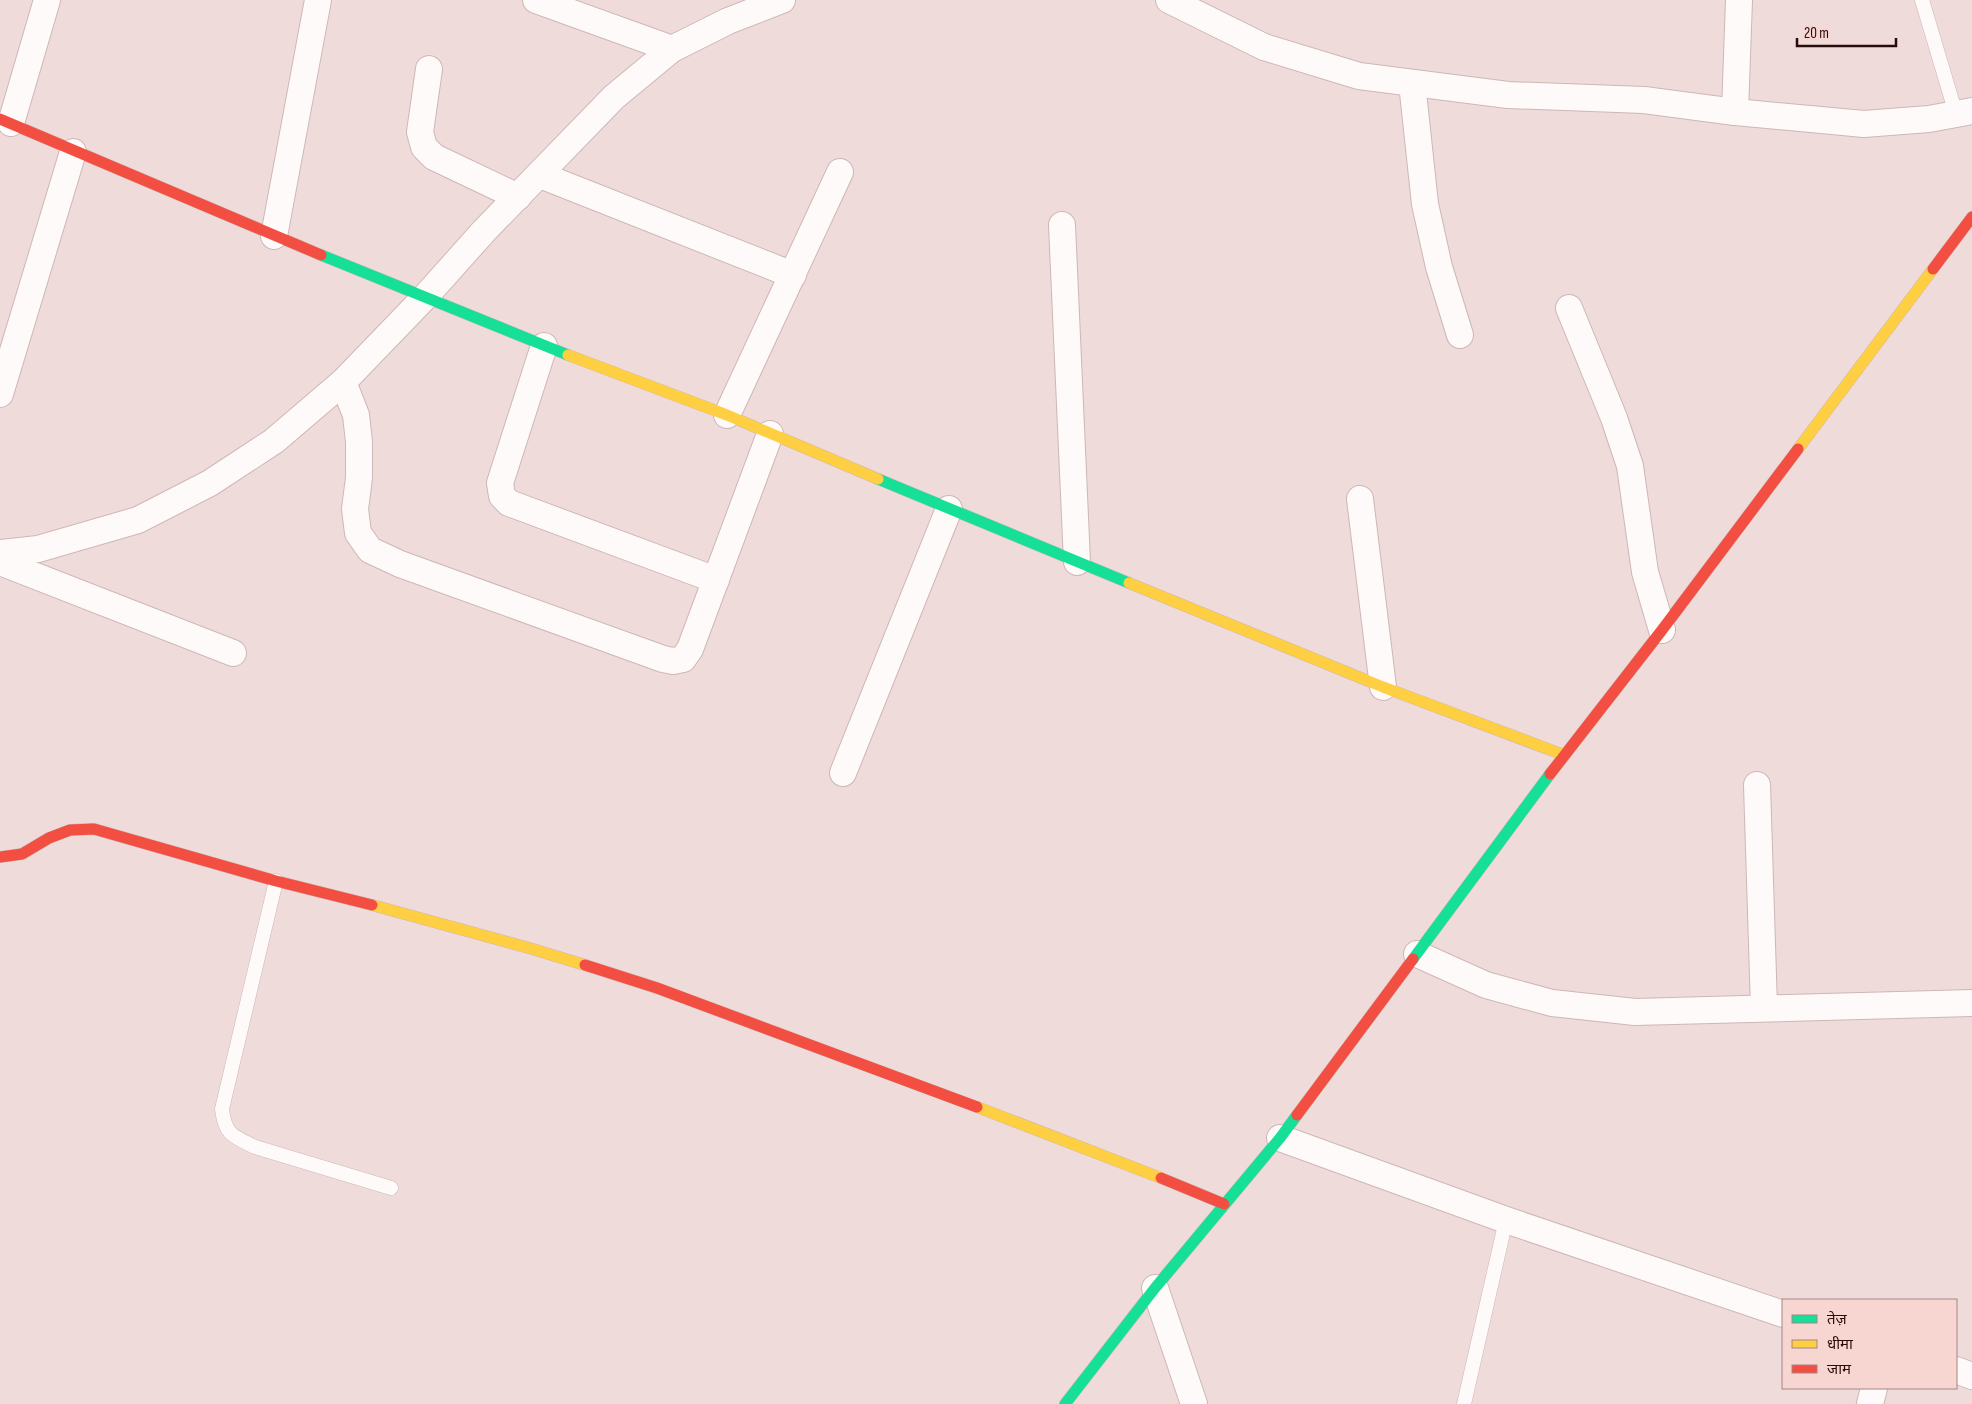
<svg xmlns="http://www.w3.org/2000/svg" width="1972" height="1404" viewBox="0 0 1972 1404" font-family="'Sofia Sans Condensed','Noto Sans Devanagari',sans-serif">
  <style>
    .lines { fill: none; stroke-linecap: round; stroke-linejoin: round }
    .lane-casing { stroke: #ceb7b5; stroke-width: 15 }
    .street-casing { stroke: #ceb7b5; stroke-width: 28 }
    .fast-casing { stroke: #ceb7b5; stroke-width: 12 }
    .slow-casing { stroke: #ceb7b5; stroke-width: 12 }
    .jam-casing { stroke: #ceb7b5; stroke-width: 12 }
    .lane { stroke: #fdfaf9; stroke-width: 14 }
    .street { stroke: #fdfaf9; stroke-width: 26 }
    .fast { stroke: #16e098; stroke-width: 11 }
    .slow { stroke: #ffcf43; stroke-width: 11 }
    .jam { stroke: #f24e42; stroke-width: 11 }
  </style>
  <rect width="100%" height="100%" fill="#efdcda"/>
  <g class="lines">
    <!-- lane casing -->
    <g class="lane-casing">
      <g id="lane">
        <polyline points="1922,0 1956,114"/>
        <path d="M 276,881 L 222,1109 C 225,1135 233,1136 255,1147 L 391,1188"/>
        <polyline points="1464,1404 1506,1220"/>
      </g>
    </g>
    <!-- street casing -->
    <g class="street-casing">
      <g id="street">
        <polyline points="536,0 672,49"/>
        <polyline points="1169,0 1264,47 1359,76 1508,95 1644,100 1735,112 1864,124 1929,119 1972,111"/>
        <polyline points="429,69 420,132 424,147 434,157 518,197"/>
        <polyline points="1412,83 1425,204 1439,267 1460,335"/>
        <polyline points="1735,112 1739,0"/>
        <polyline points="11,123 47,0"/>
        <polyline points="540,175 793,275"/>
        <polyline points="1062,225 1077,562"/>
        <polyline points="274,236 318,0"/>
        <polyline points="1569,308 1614,418 1630,466 1645,572 1662,630"/>
        <polyline points="544,346 500,483 502,496 509,503 716,580"/>
        <polyline points="343,382 356,415 359,442 359,478 355,509 358,533 370,550 400,564 663,659 673,661 683,659 690,649 770,434"/>
        <polyline points="0,394 73,152"/>
        <polyline points="727,415 840,172"/>
        <polyline points="1360,499 1383,687"/>
        <polyline points="0,553 38,549 138,520 210,483 274,441 343,382 425,297 484,231 614,97 672,49 728,21 782,0"/>
        <polyline points="0,562 233,653"/>
        <polyline points="843,773 949,509"/>
        <polyline points="1757,785 1764,1008"/>
        <polyline points="1417,954 1486,985 1552,1003 1635,1012 1972,1003"/>
        <polyline points="1280,1138 1506,1220 1783,1314"/>
        <polyline points="1155,1288 1194,1404"/>
        <polyline points="1956,1370 1972,1376"/>
        <polyline points="1870,1404 1874,1388"/>
      </g>
    </g>
    <!-- fast casing -->
    <g class="fast-casing">
      <g id="fast">
        <polyline points="321,255 568,355"/>
        <polyline points="878,479 1129,583"/>
        <polyline points="1413,959 1550,774"/>
        <polyline points="1065,1404 1155,1288 1280,1138 1297,1115"/>
      </g>
    </g>
    <!-- slow casing -->
    <g class="slow-casing">
      <g id="slow">
        <polyline points="568,355 727,415 878,479"/>
        <polyline points="1798,449 1933,269"/>
        <polyline points="1129,583 1383,687 1564,755"/>
        <polyline points="372,905 529,948 585,965"/>
        <polyline points="977,1107 1161,1178"/>
      </g>
    </g>
    <!-- jam casing -->
    <g class="jam-casing">
      <g id="jam">
        <polyline points="0,119 321,255"/>
        <polyline points="1933,269 1972,217"/>
        <polyline points="1550,774 1662,630 1798,449"/>
        <polyline points="0,857 22,854 49,838 70,830 94,829 276,881 372,905"/>
        <polyline points="585,965 657,988 977,1107"/>
        <polyline points="1297,1115 1413,959"/>
        <polyline points="1161,1178 1224,1204"/>
      </g>
    </g>
    <!-- lane -->
    <use href="#lane" class="lane"/>
    <!-- street -->
    <use href="#street" class="street"/>
    <!-- fast -->
    <use href="#fast" class="fast"/>
    <!-- slow -->
    <use href="#slow" class="slow"/>
    <!-- jam -->
    <use href="#jam" class="jam"/>
  </g>
  <!-- legend -->
  <rect x="1782" y="1299" width="175" height="90" fill="#f7d6d2" stroke="#a48582"/>
  <rect x="1792" y="1315" width="25" height="8" fill="#16e098" stroke="#a48582"/>
  <text x="1827" y="1324" font-size="15" fill="#280c0b">तेज़</text>
  <rect x="1792" y="1340" width="25" height="8" fill="#ffcf43" stroke="#a48582"/>
  <text x="1827" y="1349" font-size="15" fill="#280c0b">धीमा</text>
  <rect x="1792" y="1365" width="25" height="8" fill="#f24e42" stroke="#a48582"/>
  <text x="1827" y="1374" font-size="15" fill="#280c0b">जाम</text>
  <!-- scale -->
  <path d="M1797 38v8h99v-8" fill="none" stroke="#280c0b" stroke-width="2.5"/>
  <text x="1804" y="38" font-size="15" fill="#280c0b" stroke="#f7d6d2" stroke-width="4" paint-order="stroke">20 m</text>
</svg>
